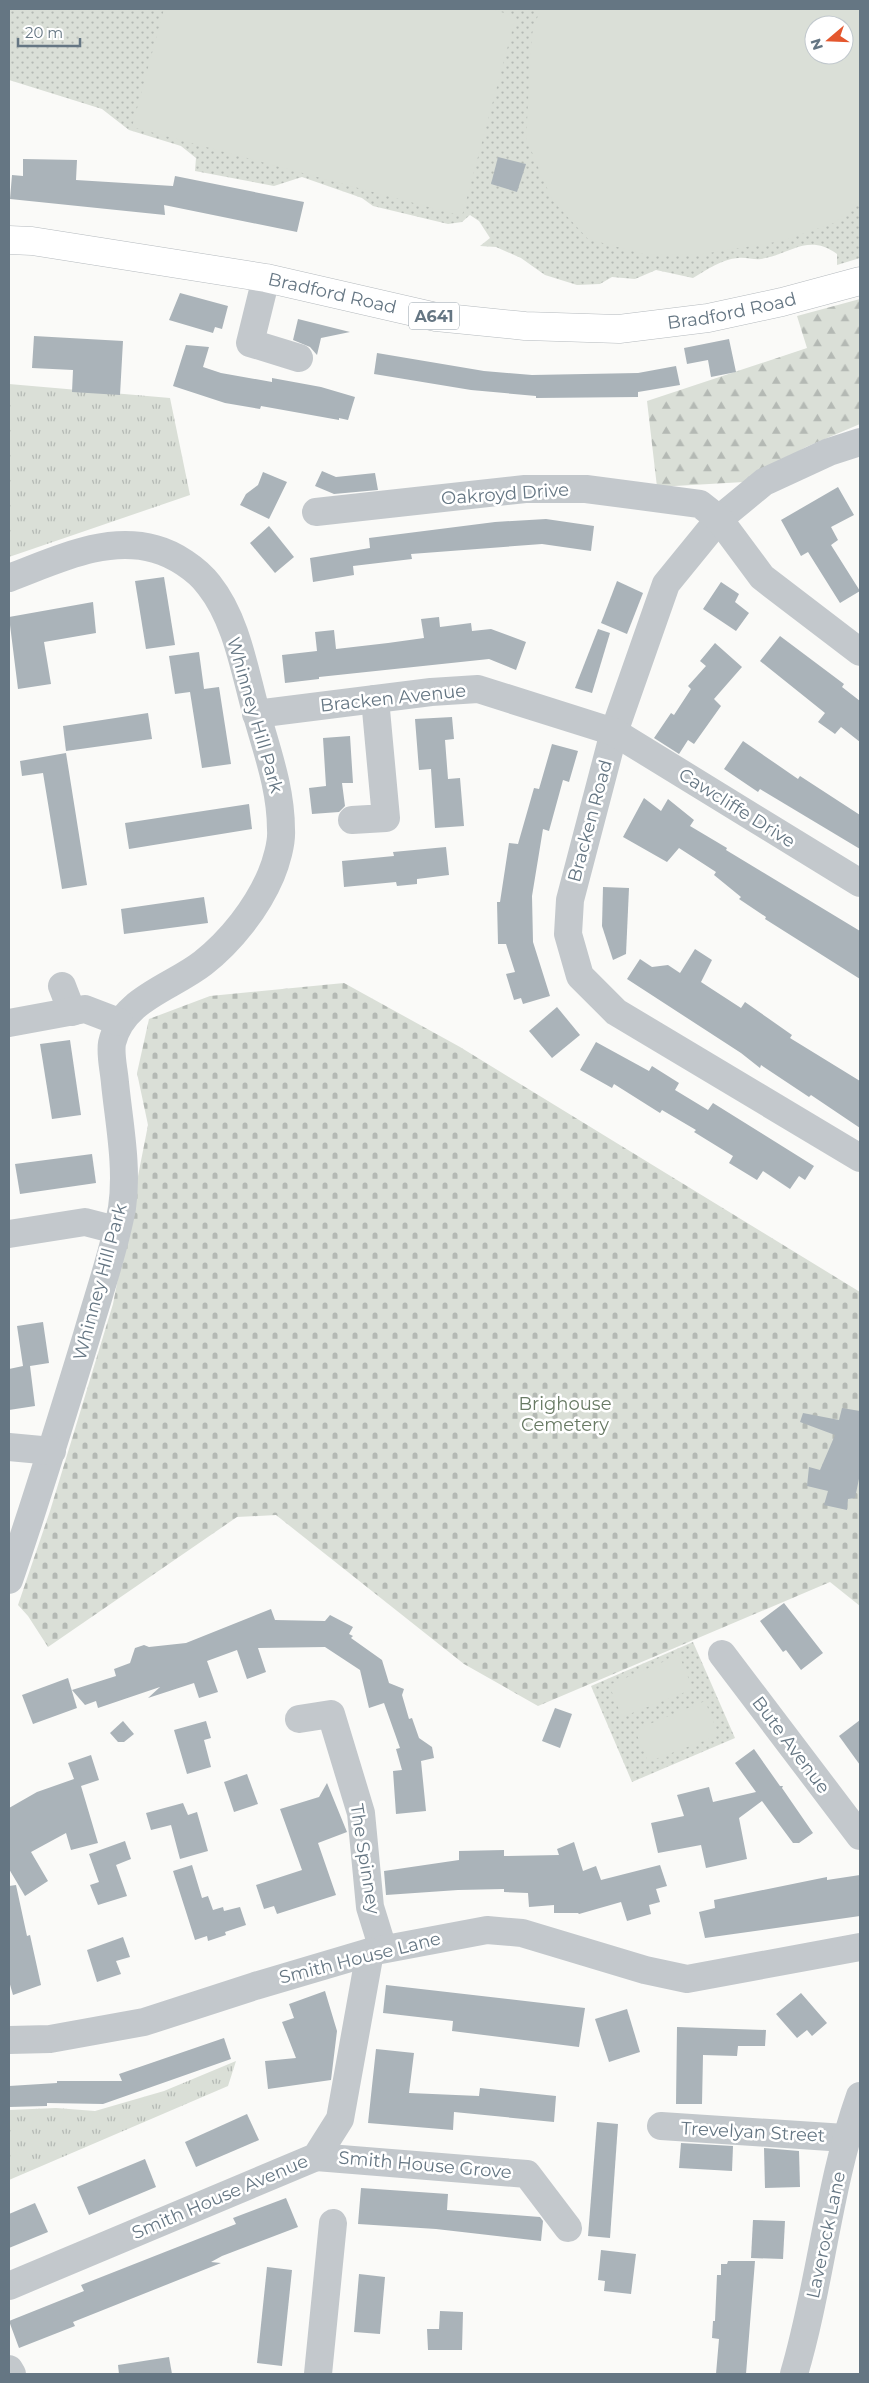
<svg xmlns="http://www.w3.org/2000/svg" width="869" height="2383" viewBox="0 0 869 2383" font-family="Montserrat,sans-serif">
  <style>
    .grass { fill: url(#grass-tufts) }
    .forest { fill: url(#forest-firs) }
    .cemetery { fill: url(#cemetery-stones) }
    .park { fill: url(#park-dots); fill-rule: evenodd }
    .pitch { fill: #dadfd7; fill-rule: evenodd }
    .building { fill: #aab3b9 }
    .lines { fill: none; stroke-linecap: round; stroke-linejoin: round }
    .major-casing { stroke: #b5babe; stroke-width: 29 }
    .minor { stroke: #c3c8cc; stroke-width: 28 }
    .major { stroke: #fff; stroke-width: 28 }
    .labels { text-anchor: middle; stroke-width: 5; stroke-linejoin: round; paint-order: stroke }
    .shield { fill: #fff; stroke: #939fa8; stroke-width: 1 }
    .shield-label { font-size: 16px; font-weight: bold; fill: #657683 }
    .street-label { font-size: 18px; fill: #657683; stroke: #fff }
    .park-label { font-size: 18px; fill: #687a64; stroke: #fff }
  </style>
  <defs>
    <pattern id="grass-tufts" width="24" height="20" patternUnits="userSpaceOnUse" patternTransform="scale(1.25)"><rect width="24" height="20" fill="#dadfd7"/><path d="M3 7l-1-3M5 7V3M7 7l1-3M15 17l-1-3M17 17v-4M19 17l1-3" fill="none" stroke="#b4b9b4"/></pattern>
    <pattern id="forest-firs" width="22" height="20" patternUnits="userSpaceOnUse" patternTransform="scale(1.25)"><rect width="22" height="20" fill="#dadfd7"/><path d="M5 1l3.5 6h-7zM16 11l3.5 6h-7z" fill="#b4b9b4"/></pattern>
    <pattern id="cemetery-stones" width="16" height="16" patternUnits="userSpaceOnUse" patternTransform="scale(1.25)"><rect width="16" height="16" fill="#dadfd7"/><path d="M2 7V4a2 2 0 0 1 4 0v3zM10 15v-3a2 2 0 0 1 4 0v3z" fill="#b4b9b4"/></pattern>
    <pattern id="park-dots" width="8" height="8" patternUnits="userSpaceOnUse" patternTransform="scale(1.25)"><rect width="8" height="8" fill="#dadfd7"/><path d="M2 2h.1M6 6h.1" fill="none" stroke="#b4b9b4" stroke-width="1.8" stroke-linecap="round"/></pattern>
  </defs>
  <rect width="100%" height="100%" fill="#fafaf8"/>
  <!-- grass -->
  <g class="grass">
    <polygon points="9,384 170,398 190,495 9,557"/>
    <polygon points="236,2061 228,2086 9,2180 9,2110 56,2108 95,2111 164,2091"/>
  </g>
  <!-- forest -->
  <polygon class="forest" points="860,299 860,424 806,447 744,482 657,487 647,401 807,348 797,316"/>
  <!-- cemetery -->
  <polygon class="cemetery" points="344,983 460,1047 860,1292 860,1606 830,1582 538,1706 464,1664 276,1515 237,1517 48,1647 28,1616 18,1605 50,1511 113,1304 148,1125 137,1073 149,1019 210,996"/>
  <!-- park -->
  <g class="park">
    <path d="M 9,9 L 860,9 L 860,258 L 837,265 L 837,254 C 808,233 791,254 761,259 C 754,260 746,257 738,258 C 722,259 706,270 693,278 L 656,270 L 635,279 L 612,277 L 600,284 L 577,285 L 545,275 L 521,258 L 496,247 L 480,246 L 490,238 L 479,221 L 470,215 L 462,222 L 448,224 L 373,206 L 362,198 L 302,177 L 274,186 L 195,171 L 196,158 L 181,146 L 129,130 L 102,109 L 9,80 ZM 814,25 L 844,25 L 844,55 L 814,55 Z"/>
    <polygon points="693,1642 735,1738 632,1782 591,1686"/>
  </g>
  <!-- pitch -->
  <g class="pitch">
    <polygon points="164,9 490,9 516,16 462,216 132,127"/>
    <path d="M 540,9 L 860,9 L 860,202 L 834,223 L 782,241 L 697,255 L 643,254 L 588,239 L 552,200 L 526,138 L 532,34 ZM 814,25 L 844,25 L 844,55 L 814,55 Z"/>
    <polygon points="679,1655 693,1689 622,1717 609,1685"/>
    <polygon points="705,1701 719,1735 648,1762 635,1730"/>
  </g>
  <!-- building -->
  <g class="building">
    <polygon points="498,157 526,164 517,192 491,184"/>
    <polygon points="23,159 77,160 76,180 173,186 175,176 304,202 297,232 164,205 165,215 10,199 12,175 23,176"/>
    <polygon points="180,293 228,306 222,329 215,327 213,333 169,320"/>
    <polygon points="298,319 350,332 321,338 317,355 310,347 293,340"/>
    <polygon points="34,336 123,341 120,395 72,392 73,370 32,368"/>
    <polygon points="729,339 736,372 711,377 708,360 687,364 684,348"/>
    <polygon points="186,345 209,347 203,367 221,373 272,382 272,378 321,387 355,397 348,420 339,418 339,420 261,406 260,409 225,403 173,386"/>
    <polygon points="377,353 484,371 532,375 638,373 676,366 680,385 638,392 638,397 536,398 536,396 471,390 374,374"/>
    <polygon points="322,471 336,477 375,473 378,490 334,494 315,486"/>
    <polygon points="263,472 287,482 269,519 240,505 246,494 258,485"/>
    <polygon points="838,487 854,515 831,527 838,540 831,545 860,591 840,603 808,552 801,556 781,520"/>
    <polygon points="546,519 594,526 591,551 542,544 411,554 412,559 353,566 354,575 313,582 310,558 370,548 369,538 495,522"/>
    <polygon points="269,526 294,557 275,573 250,543"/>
    <polygon points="164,577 175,645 146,649 135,581"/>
    <polygon points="617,581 643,593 627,634 601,623"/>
    <polygon points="721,582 739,594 735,602 749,613 736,631 703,609"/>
    <polygon points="93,602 96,633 44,642 51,684 18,689 9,617"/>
    <polygon points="439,617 440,627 471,623 472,631 491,629 526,642 516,670 489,659 319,677 319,679 285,683 282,655 317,651 315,632 334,630 336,649 388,643 424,638 421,619"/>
    <polygon points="598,629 610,633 592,693 575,688"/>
    <polygon points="780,636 844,684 842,687 860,701 860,742 841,727 835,734 818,722 825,713 760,661"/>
    <polygon points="715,643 742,667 714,699 721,706 694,744 688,740 679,754 654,738 671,713 674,715 691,689 688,686 706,666 700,661"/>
    <polygon points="199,652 204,689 219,687 231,764 202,768 190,692 175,694 169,656"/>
    <polygon points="148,713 152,739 66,751 63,726"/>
    <polygon points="452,717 454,739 445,740 448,779 460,778 464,826 435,828 431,769 419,770 415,719"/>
    <polygon points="350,736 353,783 342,783 345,806 339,812 312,814 309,788 326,786 323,738"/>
    <polygon points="743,741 798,779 800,776 860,815 860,849 760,789 758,792 724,769"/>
    <polygon points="552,744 578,751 569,782 563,780 549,831 543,829 532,896 533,942 550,996 523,1004 521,998 514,1000 506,974 515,972 506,944 498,944 497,902 500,902 509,843 518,844 534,788 539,789"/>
    <polygon points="66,753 87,885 62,889 43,773 22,776 20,761"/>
    <polygon points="644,798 661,811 668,799 694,820 690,826 727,848 726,850 860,931 860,979 765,919 766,917 739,899 741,897 714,875 716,872 679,848 667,862 623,837"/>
    <polygon points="249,804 252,829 129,849 125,823"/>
    <polygon points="446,847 449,875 417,879 417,884 397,886 396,882 344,887 342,861 394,856 393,852"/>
    <polygon points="603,887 629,888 626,954 613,960 602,926"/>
    <polygon points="204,897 208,923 124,934 121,909"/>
    <polygon points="695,949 712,960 701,982 741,1008 745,1002 792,1035 790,1038 860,1081 860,1128 811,1095 809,1097 761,1065 760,1068 741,1053 627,979 640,959 652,967 668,965 680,973"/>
    <polygon points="557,1007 580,1035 552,1058 529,1031"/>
    <polygon points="70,1040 81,1115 52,1119 40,1044"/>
    <polygon points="596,1042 649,1071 652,1066 679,1083 675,1090 708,1110 713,1103 814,1166 805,1180 799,1176 790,1189 763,1171 757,1180 729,1163 733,1156 694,1132 696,1130 662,1110 660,1113 614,1084 612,1088 580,1070"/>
    <polygon points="92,1154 96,1183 20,1194 15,1164"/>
    <polygon points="43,1322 49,1363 30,1366 35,1406 9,1410 9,1369 23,1366 17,1326"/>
    <polygon points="842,1408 860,1411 860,1474 855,1498 848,1499 847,1510 824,1505 828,1491 807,1486 809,1467 820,1470 835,1435 800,1422 803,1413 839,1420"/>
    <polygon points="784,1603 823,1653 801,1670 786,1650 783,1652 760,1621"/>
    <polygon points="271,1609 275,1620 325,1621 330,1615 353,1627 349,1634 353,1636 351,1638 382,1660 389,1683 404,1689 402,1695 409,1719 412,1718 419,1738 432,1747 434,1758 421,1761 426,1811 396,1814 393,1771 402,1770 396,1749 400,1748 384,1703 369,1708 360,1670 325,1647 258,1648 266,1672 247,1679 237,1650 207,1661 218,1692 199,1698 194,1683 148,1698 160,1687 98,1708 96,1701 85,1705 72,1690 116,1676 114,1669 130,1663 135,1648 144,1645 149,1647 186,1643"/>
    <polygon points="68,1678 77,1708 33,1724 22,1695"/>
    <polygon points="555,1708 572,1714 560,1748 542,1741"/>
    <polygon points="860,1720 860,1765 839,1736"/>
    <polygon points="123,1721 134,1734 124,1742 118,1742 110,1733"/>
    <polygon points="206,1721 211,1738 204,1740 211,1767 187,1774 174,1730"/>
    <polygon points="754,1749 780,1786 783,1786 782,1788 813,1833 799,1843 793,1843 762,1801 739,1818 747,1859 706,1868 701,1845 658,1853 651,1823 684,1816 677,1795 709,1787 713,1802 756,1792 735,1763"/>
    <polygon points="91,1755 99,1780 81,1786 98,1843 71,1850 66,1833 31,1852 48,1881 25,1896 9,1869 9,1808 37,1792 74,1779 68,1763"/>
    <polygon points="247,1774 258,1804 234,1812 224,1782"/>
    <polygon points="327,1783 347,1832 318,1843 336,1895 277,1914 274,1906 264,1909 256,1885 302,1870 280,1809 319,1797"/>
    <polygon points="183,1803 188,1815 197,1812 208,1851 180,1859 171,1825 151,1830 146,1813"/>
    <polygon points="125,1841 131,1859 116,1865 127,1896 98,1905 90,1885 99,1882 89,1854"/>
    <polygon points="574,1842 583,1871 596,1866 601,1880 660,1865 667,1886 656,1889 660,1902 649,1905 651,1914 627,1921 621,1902 579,1914 578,1913 554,1913 554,1905 529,1907 528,1893 504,1892 504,1889 458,1890 386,1895 384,1871 459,1860 459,1851 504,1850 504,1856 559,1855 557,1849"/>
    <polygon points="192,1865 202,1898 208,1896 213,1910 223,1907 224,1911 240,1907 246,1925 225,1932 226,1935 208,1941 207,1936 195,1940 173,1871"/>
    <polygon points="860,1875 860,1916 705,1938 699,1912 715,1908 714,1900 817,1879 827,1877 827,1880"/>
    <polygon points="16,1885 27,1936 30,1935 41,1985 13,1995 9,1981 9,1886"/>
    <polygon points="123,1937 130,1957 116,1961 121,1974 97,1982 87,1950"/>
    <polygon points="386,1985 585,2008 579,2047 452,2031 453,2021 383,2013"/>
    <polygon points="325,1991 337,2031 331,2080 268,2089 265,2061 296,2058 282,2022 294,2018 289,2004"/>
    <polygon points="801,1993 827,2023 812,2036 807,2030 797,2038 776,2014"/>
    <polygon points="627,2009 640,2052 609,2062 595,2019"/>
    <polygon points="677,2027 766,2030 765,2046 738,2046 737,2056 703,2055 702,2104 676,2104"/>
    <polygon points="224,2038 231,2059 103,2104 47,2103 47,2106 9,2107 9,2086 57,2083 57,2081 122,2081 119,2074"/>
    <polygon points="376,2049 414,2053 409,2093 479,2096 480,2088 556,2096 554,2122 454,2112 453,2130 368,2123"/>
    <polygon points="247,2114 259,2140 196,2167 185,2142"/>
    <polygon points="597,2122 618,2124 610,2238 588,2236"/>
    <polygon points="681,2143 733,2146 732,2171 679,2168"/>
    <polygon points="764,2148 799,2151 800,2187 765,2188"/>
    <polygon points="145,2159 156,2187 89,2215 77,2187"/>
    <polygon points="361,2188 448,2194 447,2210 540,2217 543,2221 541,2241 436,2229 358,2224"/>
    <polygon points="286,2198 298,2227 222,2256 211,2262 221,2263 73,2322 75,2326 19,2348 9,2321 84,2291 81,2285 236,2224 233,2218"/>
    <polygon points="35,2203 48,2232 9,2248 9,2214"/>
    <polygon points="753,2220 785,2221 783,2259 751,2258"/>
    <polygon points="601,2250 636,2254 631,2294 604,2291 605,2281 598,2280"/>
    <polygon points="728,2261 755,2261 746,2374 716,2374 719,2339 712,2338 713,2321 715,2321 717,2275 721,2275 721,2264 727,2264"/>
    <polygon points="267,2267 292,2270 282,2366 257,2363"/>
    <polygon points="359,2274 385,2277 380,2334 354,2332"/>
    <polygon points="440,2311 463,2312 462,2350 428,2350 427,2329 439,2329"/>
    <polygon points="169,2357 172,2374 119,2374 118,2365"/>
  </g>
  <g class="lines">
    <!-- major casing -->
    <g class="major-casing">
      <g id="major">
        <path id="s1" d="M 9,240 L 32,241 L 266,278 L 436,317 L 525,326 L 619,329 L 708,318 L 782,302 L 860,281"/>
      </g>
    </g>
    <!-- minor -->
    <g class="minor">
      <polyline points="266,278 250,343 299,358"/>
      <polyline points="860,442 829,452 764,482 719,519 666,584 614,732 570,900 568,934 580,976 616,1012 860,1158"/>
      <polyline points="316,512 525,489 586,489 700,504 719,519 762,577 860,652"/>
      <path d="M 9,578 C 55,561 105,535 155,549 C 174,554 197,569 209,585 C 236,619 244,668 255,708 C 266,749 281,787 281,830 C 282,843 276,863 271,875 C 257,908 231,941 203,963 C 171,988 122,999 112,1043 C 110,1055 114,1070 115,1083 C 119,1123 128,1167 122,1208 C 114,1251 99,1293 87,1335 C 62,1417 37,1499 9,1580"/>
      <polyline points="256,714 431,692 478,689 614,732 860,883"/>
      <polyline points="352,820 386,818 375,699"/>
      <polyline points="62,986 72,1012"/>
      <polyline points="9,1023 85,1009 119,1022"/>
      <polyline points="9,1234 85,1222 116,1230"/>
      <polyline points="9,1447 52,1451"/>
      <polyline points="722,1654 860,1836"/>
      <polyline points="299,1719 331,1714 361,1813 370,1907 383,1949"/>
      <polyline points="9,2040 50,2039 144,2022 255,1986 370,1952 487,1930 522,1933 645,1970 687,1979 860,1947"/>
      <polyline points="661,2126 845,2138"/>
      <polyline points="316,2157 527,2174 568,2228"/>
      <polyline points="9,2286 316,2157 340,2119 370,1952"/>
      <polyline points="9,2369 12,2374"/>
      <polyline points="318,2374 333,2223"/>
      <path d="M 794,2374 C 821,2283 828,2186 860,2096"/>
    </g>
    <!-- major -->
    <use href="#major" class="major"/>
  </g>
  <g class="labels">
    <!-- shield labels -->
    <rect class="shield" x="409" y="302.5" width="50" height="27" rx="4"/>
    <g class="shield-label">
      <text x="434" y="322">A641</text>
    </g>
    <!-- street labels -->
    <g class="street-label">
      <text dy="6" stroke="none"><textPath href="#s1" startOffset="328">Bradford Road</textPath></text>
      <text dy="6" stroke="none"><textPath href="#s1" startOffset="732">Bradford Road</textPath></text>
      <text transform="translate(505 494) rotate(-4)" y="6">Oakroyd Drive</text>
      <text transform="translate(393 698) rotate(-6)" y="6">Bracken Avenue</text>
      <text transform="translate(255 715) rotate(74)" y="6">Whinney Hill Park</text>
      <text transform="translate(737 808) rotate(32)" y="6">Cawcliffe Drive</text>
      <text transform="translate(590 821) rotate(-75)" y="6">Bracken Road</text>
      <text transform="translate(100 1282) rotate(-75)" y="6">Whinney Hill Park</text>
      <text transform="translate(791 1745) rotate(53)" y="6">Bute Avenue</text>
      <text transform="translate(365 1859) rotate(81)" y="6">The Spinney</text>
      <text transform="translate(360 1958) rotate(-14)" y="6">Smith House Lane</text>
      <text transform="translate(753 2132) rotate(3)" y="6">Trevelyan Street</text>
      <text transform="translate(425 2165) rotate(5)" y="6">Smith House Grove</text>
      <text transform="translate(220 2197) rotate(-23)" y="6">Smith House Avenue</text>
      <text transform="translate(826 2235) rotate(-78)" y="6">Laverock Lane</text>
    </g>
    <!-- park labels -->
    <g class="park-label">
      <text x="565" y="1410">Brighouse<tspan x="565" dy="21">Cemetery</tspan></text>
    </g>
  </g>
  <!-- border -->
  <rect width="869" height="2383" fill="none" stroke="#657683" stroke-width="20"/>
  <!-- north arrow -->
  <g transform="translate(829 40) rotate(251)"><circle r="24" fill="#ffffff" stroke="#c1c8cd"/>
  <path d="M0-4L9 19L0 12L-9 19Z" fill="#e4572e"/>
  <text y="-8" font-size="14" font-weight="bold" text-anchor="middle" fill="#657683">N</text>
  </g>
  <!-- scale -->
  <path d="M18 38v8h62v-8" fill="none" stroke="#657683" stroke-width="2.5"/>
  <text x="25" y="38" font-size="15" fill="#657683" stroke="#ffffff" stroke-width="4" paint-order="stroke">20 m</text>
</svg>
